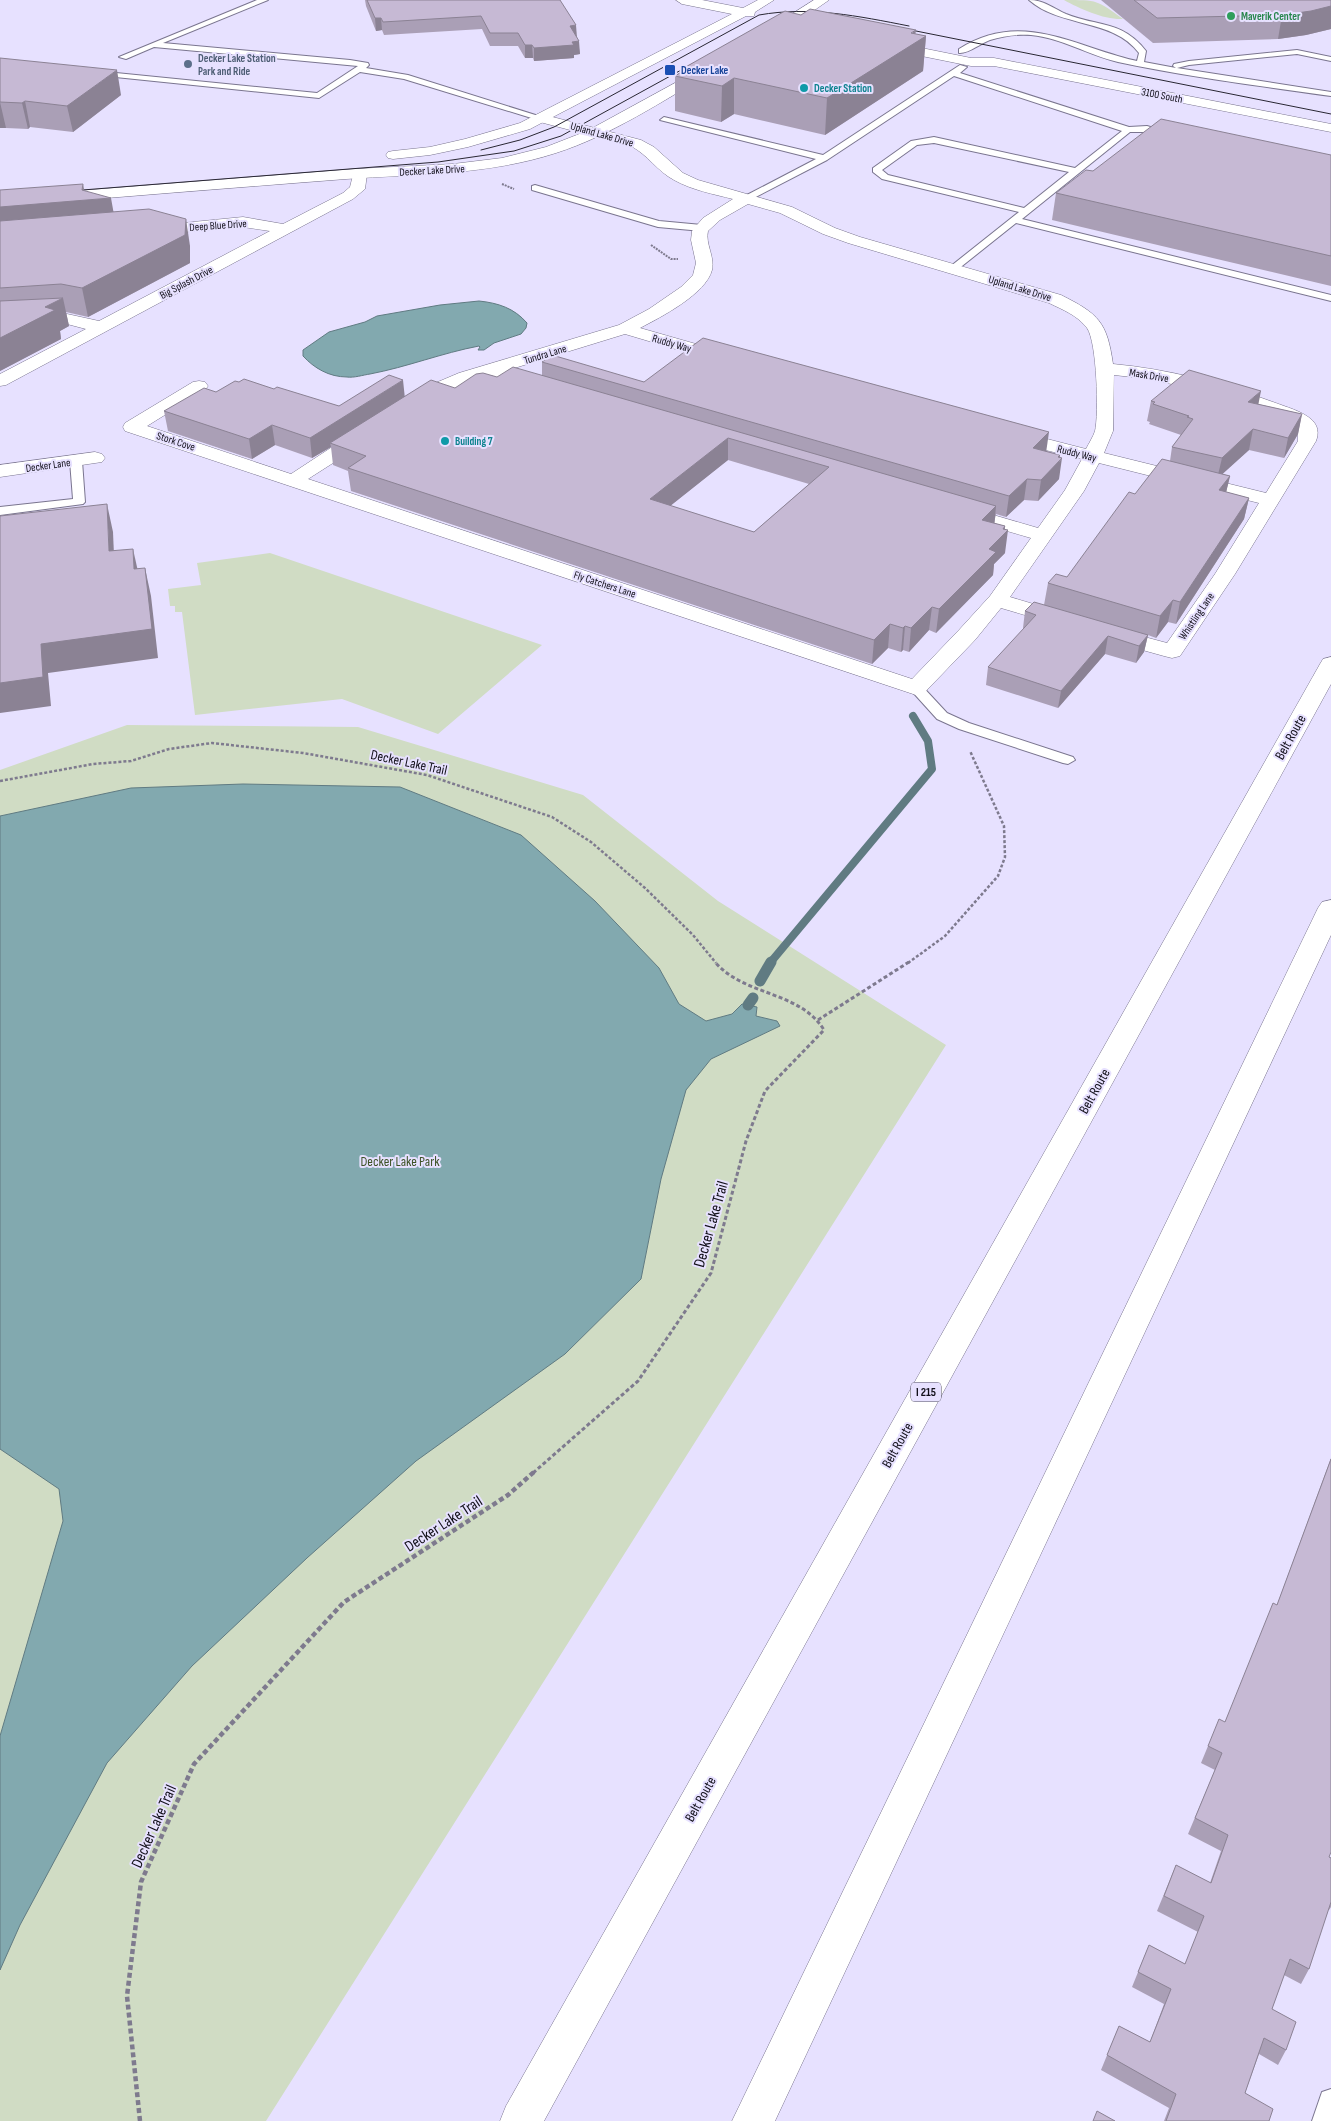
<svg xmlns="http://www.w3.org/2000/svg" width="1331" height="2121" viewBox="0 0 1331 2121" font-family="'Sofia Sans Condensed',sans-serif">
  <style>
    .green { fill: #d0dcc4 }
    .water { fill: #82a9af; stroke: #607b82 }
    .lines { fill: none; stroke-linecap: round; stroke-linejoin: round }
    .stream-far1 { stroke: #607b82; stroke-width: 8 }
    .stream { stroke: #607b82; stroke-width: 11 }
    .lane-casing { stroke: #7a758f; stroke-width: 2 }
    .street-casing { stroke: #7a758f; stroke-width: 1 }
    .secondary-casing { stroke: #7a758f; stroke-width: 1 }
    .highway-casing { stroke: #7a758f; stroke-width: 1 }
    .path-far3 { stroke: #7e7a8e; stroke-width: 2; stroke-dasharray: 2 1; stroke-linecap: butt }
    .path-far2 { stroke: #7e7a8e; stroke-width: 2.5; stroke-dasharray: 3 2; stroke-linecap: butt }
    .path-far1 { stroke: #7e7a8e; stroke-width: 3; stroke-dasharray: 4 2.5; stroke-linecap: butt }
    .path { stroke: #7e7a8e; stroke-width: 4.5; stroke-dasharray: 5 3; stroke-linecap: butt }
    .lane { fill: #fff; fill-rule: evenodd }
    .street { fill: #fff; fill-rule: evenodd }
    .secondary { fill: #fff; fill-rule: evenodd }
    .highway { fill: #fff; fill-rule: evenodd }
    .tram { stroke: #292733; stroke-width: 1 }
    .wall { fill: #aa9fb6; fill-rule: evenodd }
    .shaded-wall { fill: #8b8294 }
    .building { fill: #c6b9d4; stroke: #8b8294; fill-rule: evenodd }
    .leisure-dot { fill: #2e9e5b; stroke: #e7e1ff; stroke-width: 2 }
    .service-dot { fill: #5c6f8a; stroke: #e7e1ff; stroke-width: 2 }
    .transit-dot { fill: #1a4fb4; stroke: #e7e1ff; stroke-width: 2 }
    .culture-dot { fill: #0f9aa8; stroke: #e7e1ff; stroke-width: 2 }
    .labels { text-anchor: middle; stroke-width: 4; stroke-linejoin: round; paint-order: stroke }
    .far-leisure-label { font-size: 11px; font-weight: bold; fill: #27864d; stroke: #e7e1ff; text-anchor: start }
    .far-service-label { font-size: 11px; font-weight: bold; fill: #4e5e75; stroke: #e7e1ff; text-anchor: start }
    .far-transit-label { font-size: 11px; font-weight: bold; fill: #164399; stroke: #e7e1ff; text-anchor: start }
    .far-culture-label { font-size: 11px; font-weight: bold; fill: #0d838f; stroke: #e7e1ff; text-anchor: start }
    .far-street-label { font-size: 11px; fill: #110f19; stroke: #e7e1ff }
    .shield { fill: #e7e1ff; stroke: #514e5e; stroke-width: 1 }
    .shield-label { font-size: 12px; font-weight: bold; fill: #110f19 }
    .street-label { font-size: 14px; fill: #110f19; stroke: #e7e1ff }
    .park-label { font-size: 14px; fill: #3d5225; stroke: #e7e1ff }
    .near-street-label { font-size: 16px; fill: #110f19; stroke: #e7e1ff }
  </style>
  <rect width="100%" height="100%" fill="#e7e1ff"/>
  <!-- green -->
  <g class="green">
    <path d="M 1064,0 C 1098,0 1097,0 1123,19 C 1105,20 1080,9 1064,0 Z"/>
    <polygon points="270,553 542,645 438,734 342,699 195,715 182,612 175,612 175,606 170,606 168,589 201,585 197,563"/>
    <polygon points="127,725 358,727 583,795 718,901 946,1045 266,2121 0,2121 0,770"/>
  </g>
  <!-- water -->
  <g class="water">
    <path d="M 479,301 C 498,303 514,308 527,323 L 526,328 L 521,334 L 494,343 L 484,350 L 478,350 L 480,347 L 479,346 C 442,353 407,367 370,374 C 363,375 354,378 347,377 C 329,377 314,368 303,356 L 303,350 L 329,332 L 365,322 L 377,316 L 440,305 Z"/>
    <polygon points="243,784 400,787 521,835 595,901 659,968 679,1004 706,1021 732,1014 742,1004 757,1007 756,1016 777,1021 780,1026 711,1059 686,1090 661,1179 641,1279 565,1354 416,1461 307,1558 192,1666 107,1763 20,1925 0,1970 0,1736 63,1521 59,1489 0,1449 0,816 131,788"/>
  </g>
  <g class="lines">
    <!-- stream-far1 -->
    <polyline class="stream-far1" points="770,963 932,769 928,741 913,716"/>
    <!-- stream -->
    <g class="stream">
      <polyline points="760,981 771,962"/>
      <polyline points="748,1005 753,998"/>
    </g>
    <!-- lane casing -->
    <g class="lane-casing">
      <g id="lane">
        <polygon points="257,0 268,0 163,43 350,60 368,63 369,65 366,68 408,75 545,118 538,120 404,79 360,72 319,98 96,75 92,73 96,71 317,93 358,66 154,47 126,59 119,57"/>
        <path d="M 1029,0 C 1043,0 1053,8 1066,14 C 1098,27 1122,20 1146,51 L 1144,62 L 1176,68 L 1173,66 L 1174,64 L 1189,61 L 1297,50 L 1331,57 L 1331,61 L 1297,54 L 1189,65 L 1177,68 L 1331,92 L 1331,96 C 1260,86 1188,77 1118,62 C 1088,55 1062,38 1031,35 C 1018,34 1003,36 990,40 C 981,43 968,54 959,53 L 959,49 C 1022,9 1074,47 1137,61 L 1139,53 C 1113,18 1061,28 1029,0 Z"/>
        <path d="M 960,65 L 967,67 L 960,73 L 1129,127 L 1147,126 L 1174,134 L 1170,137 L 1147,132 L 1130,132 L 1022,219 L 1331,295 L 1331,301 L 1016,223 L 957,270 L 951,270 L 951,266 L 1019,212 L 882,179 L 873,172 L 873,168 L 911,141 L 934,137 L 1075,168 L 1122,131 L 954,76 L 827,160 L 748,201 L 745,200 L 745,196 L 816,159 L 660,120 L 664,117 L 823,155 ZM 934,143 L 1069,172 L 1024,208 L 888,175 L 882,170 L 917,145 Z"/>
        <polygon points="535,185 659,221 702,225 707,228 702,231 658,227 532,190 532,186"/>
        <polygon points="76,458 82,461 85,502 83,504 0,515 0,507 73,499 70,461"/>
        <polygon points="916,684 921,685 947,713 969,723 1073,757 1075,760 1068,764 1063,763 959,729 937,719 909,688"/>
        <polygon points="1331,2089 1331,2121 1312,2121 1322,2092"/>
      </g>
    </g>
    <!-- street casing -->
    <g class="street-casing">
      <g id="street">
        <path d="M 541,114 L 641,140 L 654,147 L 683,173 L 698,180 L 792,207 L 835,228 L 860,237 L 1061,295 C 1099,314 1107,322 1113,364 C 1168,369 1221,383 1273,402 C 1286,407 1302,411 1312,420 C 1318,426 1319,433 1316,441 L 1235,574 L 1180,656 L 1172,658 L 1164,656 L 1103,639 L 1100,634 L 1103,629 L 1111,628 L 1167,643 L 1215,574 L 1259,503 L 1099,463 L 1084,491 L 1010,597 L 1070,615 L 1073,620 L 1070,625 L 1062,626 L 1001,608 L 975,640 L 924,693 L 916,695 L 125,431 L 123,427 L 125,423 L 193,382 L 199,381 L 205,382 L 208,386 L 205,390 L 147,426 L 291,474 L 355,432 L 362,430 L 369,432 L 371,436 L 369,440 L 308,479 L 912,679 L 959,630 L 990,596 L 1031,538 L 952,515 L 949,511 L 952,507 L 959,505 L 1038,528 L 1065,490 L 1082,459 L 1005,440 L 1003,436 L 1005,432 L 1012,430 L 1086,449 C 1089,443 1093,437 1095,431 C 1099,414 1097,342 1087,328 C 1077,315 1063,310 1049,303 L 848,243 L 823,234 L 780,213 L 748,204 L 720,220 L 708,231 C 705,244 715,256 712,270 C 706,294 661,317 640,328 L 731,354 L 734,358 L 731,362 L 725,363 L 719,362 L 625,334 L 508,370 L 542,384 L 545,388 L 542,392 L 536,393 L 530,392 L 491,375 L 445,392 L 419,407 L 413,408 L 407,407 L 404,403 L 407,399 L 433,384 L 459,373 L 619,325 L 649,309 L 681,287 L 693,275 L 696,263 L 691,240 L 692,231 L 703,218 L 733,199 C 713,194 692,190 674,180 C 657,171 648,155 631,146 L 536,121 L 534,118 L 536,115 ZM 1114,375 C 1157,379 1197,389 1238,402 C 1259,409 1280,416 1298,428 L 1298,441 L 1266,493 L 1104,453 L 1113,431 Z"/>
        <polygon points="359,169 364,171 367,174 365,189 353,199 6,385 0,386 0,374 86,329 67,324 0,328 0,318 67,314 99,321 270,231 243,227 149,235 143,233 141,230 143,227 243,217 283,224 343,193 350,187 354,171"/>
        <polygon points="95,452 102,454 105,458 102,462 0,477 0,465"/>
      </g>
    </g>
    <!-- secondary casing -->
    <g class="secondary-casing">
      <g id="secondary">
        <polygon points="676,0 702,0 743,8 758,0 774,0 755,12 754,16 746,16 530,129 468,147 430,155 393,159 388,158 386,155 388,152 393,151 430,147 465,139 520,123 732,14 682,4"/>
        <polygon points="814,0 829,0 783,32 773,32 771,29 773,26"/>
        <polygon points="887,41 971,58 994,58 1331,124 1331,132 994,66 971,66 882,48 880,45"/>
        <path d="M 708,65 L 713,66 L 715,69 L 713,72 C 662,101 612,135 556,153 C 488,175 417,174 346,179 C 231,188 115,197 0,207 L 0,197 L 354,169 L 453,164 L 502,158 L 546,147 L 587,131 Z"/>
      </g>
    </g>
    <!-- highway casing -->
    <g class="highway-casing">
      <g id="highway">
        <polygon points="1331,657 1331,684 544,2121 500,2121 506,2106 1320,664 1323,659"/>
        <polygon points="1331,900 1331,935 775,2121 732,2121 1318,908 1322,902"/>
      </g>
    </g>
    <!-- path-far3 -->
    <g class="path-far3">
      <polyline points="502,184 514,189"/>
      <polyline points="651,245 671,259 678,259"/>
    </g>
    <!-- path-far2 -->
    <g class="path-far2">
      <polyline points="0,781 93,764 131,761 169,749 212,743 303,753 427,775 552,817 591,842 645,888 693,935 716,963"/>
      <polyline points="908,963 945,936 998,876 1005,857 1004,826 970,751"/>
    </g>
    <!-- path-far1 -->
    <g class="path-far1">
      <polyline points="818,1020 909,962"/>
      <path d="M 533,1473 L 638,1381 L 711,1273 L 746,1141 L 765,1091 L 824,1030 C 800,991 744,996 715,962"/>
    </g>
    <!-- path -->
    <polyline class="path" points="140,2121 127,1996 141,1882 194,1764 344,1602 508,1495 535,1471"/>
    <!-- lane -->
    <use href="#lane" class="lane"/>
    <!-- street -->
    <use href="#street" class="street"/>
    <!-- secondary -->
    <use href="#secondary" class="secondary"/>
    <!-- highway -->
    <use href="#highway" class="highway"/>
    <!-- tram -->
    <g class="tram">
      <polyline points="901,28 1331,114"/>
      <path d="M 481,150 L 520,140 L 554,127 L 759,15 C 810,6 858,16 909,26"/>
      <polyline points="70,191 438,162 514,151 561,136 694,63"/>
    </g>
  </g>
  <!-- wall -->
  <g class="wall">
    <polygon points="365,0 560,0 577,37 580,54 574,55 574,58 534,61 533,58 525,58 518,46 490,46 482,29 384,35 382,30 376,31 366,6"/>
    <polygon points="1101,0 1331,0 1331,29 1306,35 1278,39 1153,43"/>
    <polygon points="801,15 926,36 923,71 825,135 734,114 721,122 675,111 675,76 682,71 682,69"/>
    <polygon points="0,58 121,95 73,132 30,127 28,129 6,128 0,128"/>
    <polygon points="1331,155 1331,286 1052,220 1056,193 1093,171"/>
    <polygon points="0,190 84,191 114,212 190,246 190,263 88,317 66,312 69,326 60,331 61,339 0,371"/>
    <path d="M 542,362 L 644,382 L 1046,451 L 1060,455 L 1059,479 L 1038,501 L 1024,500 L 1006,517 L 996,514 L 994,523 L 1005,526 L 1005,553 L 994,564 L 993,575 L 936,633 L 929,630 L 909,652 L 903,650 L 901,652 L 888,648 L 872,664 L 351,491 L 348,471 L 333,465 L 331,447 L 312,458 L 275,445 L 252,459 L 168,431 L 164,411 L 216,392 L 274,389 L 339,406 L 405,396 L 455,388 L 497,377 L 542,375 ZM 728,460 L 809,484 L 754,532 L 670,506 Z"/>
    <polygon points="1151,401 1258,404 1302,414 1298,434 1284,458 1249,450 1222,474 1230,476 1226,492 1249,498 1244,519 1176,624 1168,622 1156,638 1148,635 1144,652 1136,663 1105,654 1058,708 986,685 988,667 1024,629 1023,628 1025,611 1044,605 1048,583 1067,577 1135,494 1170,461 1172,447 1181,435 1149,424 1150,422 1147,421"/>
    <polygon points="1331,1458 1329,1857 1331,1858 1331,1907 1329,1910 1328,1910 1309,1969 1301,1984 1284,1975 1272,2009 1286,2050 1278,2065 1259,2054 1245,2093 1269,2121 1164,2121 1169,2108 1101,2070 1119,2026 1150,2042 1164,2004 1132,1987 1149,1945 1185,1964 1198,1932 1157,1911 1176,1865 1210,1883 1221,1851 1188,1834 1215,1770 1201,1763 1208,1746 1225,1722 1277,1605"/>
  </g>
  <!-- shaded-wall -->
  <g class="shaded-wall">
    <polygon points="1331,6 1331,29 1306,35 1278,39 1282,15"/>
    <polygon points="375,18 381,18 382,30 376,31"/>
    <polygon points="576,25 577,38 570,26"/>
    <polygon points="916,30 914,43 926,36 923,71 825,135 827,98"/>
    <polygon points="579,41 580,54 574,55 574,58 534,61 534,48"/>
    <polygon points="525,45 532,45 533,58 525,58"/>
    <polygon points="117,70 121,95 73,132 67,106"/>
    <polygon points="734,78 734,114 721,122 722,86"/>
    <polygon points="25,101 30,127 28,129 22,103"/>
    <polygon points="0,102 6,128 0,128"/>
    <polygon points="83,184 86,200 111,198 116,226 0,235 0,207 82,190"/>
    <polygon points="186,219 190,246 190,263 88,317 82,288"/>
    <polygon points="63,298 69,326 60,331 61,339 0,371 0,338 45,307"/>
    <polygon points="403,380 405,399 330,443 331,447 312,458 310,438"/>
    <polygon points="1261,391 1257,411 1248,402"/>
    <polygon points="1302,414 1298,434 1284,458 1288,438"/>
    <polygon points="272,425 275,445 252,459 249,439"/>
    <polygon points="1253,429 1249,450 1217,479 1222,458"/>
    <polygon points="1049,432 1046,453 1033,448"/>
    <polygon points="728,438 728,460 650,522 650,499"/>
    <polygon points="1060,455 1059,462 1062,458 1059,479 1038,501 1041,480"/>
    <polygon points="1230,476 1225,497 1219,490"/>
    <polygon points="1027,479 1024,500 1006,517 1009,496"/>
    <polygon points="1249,498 1244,519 1176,624 1180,602"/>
    <polygon points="107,504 113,532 115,579 109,551"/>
    <polygon points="996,506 994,529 982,520"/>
    <polygon points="1005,526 1004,534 1008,530 1005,553 994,564 993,575 936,633 939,609 989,549"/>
    <polygon points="133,549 139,576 134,569"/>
    <polygon points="145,568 151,596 158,658 48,673 51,706 0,713 0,683 41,644"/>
    <polygon points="1173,600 1168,622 1156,638 1160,616"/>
    <polygon points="932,607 929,630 909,652 911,628"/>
    <polygon points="890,624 888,648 872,664 874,640"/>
    <polygon points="905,626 903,650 901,652 903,628"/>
    <polygon points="1148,635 1144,652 1136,663 1139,646"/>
    <polygon points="1108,636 1105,654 1058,708 1061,691"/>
  </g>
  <!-- building -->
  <g class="building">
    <polygon points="367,0 560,0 576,25 570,26 579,41 572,42 574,45 534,48 532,45 525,45 518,33 490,33 481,16 383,22 381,18 375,18"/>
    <polygon points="1134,0 1331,0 1331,6 1311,11 1282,15 1157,18"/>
    <polygon points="810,9 916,30 911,33 926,36 827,98 734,78 722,86 675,76 685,70 682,69 785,11 801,15"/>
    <polygon points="0,58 117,70 67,106 25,101 22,103 0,102"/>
    <polygon points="1161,119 1331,155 1331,256 1056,193 1086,170 1093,171"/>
    <polygon points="83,184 82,190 111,198 0,207 0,190"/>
    <polygon points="149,209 186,219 185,235 82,288 61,284 0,288 0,221"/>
    <polygon points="63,298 45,307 55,310 0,338 0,301"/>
    <polygon points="703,338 1049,432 1033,448 1060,455 1058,457 1062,458 1041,480 1027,479 1009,496 542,362 552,355 644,382"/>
    <path d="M 513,367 L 996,506 L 982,520 L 1005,526 L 1003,529 L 1008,530 L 989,549 L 996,552 L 939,609 L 932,607 L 911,628 L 905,626 L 903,628 L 890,624 L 874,640 L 348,468 L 366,456 L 330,443 L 431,380 L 455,388 L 476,374 L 483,373 L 497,377 ZM 728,438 L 829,467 L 754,532 L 650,499 Z"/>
    <polygon points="1189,370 1261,391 1248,402 1302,414 1288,438 1253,429 1222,458 1172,447 1193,419 1187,417 1189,416 1153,404 1155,402 1151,401"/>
    <polygon points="389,375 403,380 310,438 272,425 249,439 164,411 204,388 216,392 235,381 239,382 244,379 274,389 277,387 339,406"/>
    <polygon points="1162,459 1230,476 1219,490 1249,498 1180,602 1173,600 1160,616 1048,583 1056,574 1067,577 1129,492 1135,494"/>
    <polygon points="107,504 109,551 133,549 134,569 145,568 152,629 41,644 43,677 0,683 0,516"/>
    <polygon points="1034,602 1148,635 1139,646 1108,636 1061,691 988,667 1036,615 1025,611"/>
    <polygon points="1331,1459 1331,1852 1329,1857 1331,1858 1331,1902 1309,1969 1290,1959 1272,2009 1296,2022 1286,2050 1264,2038 1245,2093 1273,2109 1269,2121 1166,2121 1176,2094 1107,2055 1119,2026 1150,2042 1171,1989 1138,1972 1149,1945 1185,1964 1204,1916 1164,1896 1176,1865 1211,1883 1228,1835 1195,1818 1222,1753 1208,1746 1219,1719 1225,1722 1273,1603 1277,1605"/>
    <polygon points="1097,2111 1115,2121 1093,2121"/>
  </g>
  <!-- markers -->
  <circle class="leisure-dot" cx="1231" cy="16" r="5"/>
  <circle class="service-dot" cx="188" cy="64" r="5"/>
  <rect class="transit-dot" x="664" y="64" width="12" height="12" rx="2.5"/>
  <g class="culture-dot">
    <circle cx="804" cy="88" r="5"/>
    <circle cx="445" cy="441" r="5"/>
  </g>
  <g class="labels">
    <!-- far-leisure labels -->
    <g class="far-leisure-label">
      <text x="1241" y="20">Maverik Center</text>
    </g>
    <!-- far-service labels -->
    <g class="far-service-label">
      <text x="198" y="62">Decker Lake Station<tspan x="198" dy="13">Park and Ride</tspan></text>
    </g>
    <!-- far-transit labels -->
    <g class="far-transit-label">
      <text x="681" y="74">Decker Lake</text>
    </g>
    <!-- far-culture labels -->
    <g class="far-culture-label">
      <text x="814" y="92">Decker Station</text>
      <text x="455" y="445">Building 7</text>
    </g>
    <!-- far-street labels -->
    <g class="far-street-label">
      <text transform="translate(1162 95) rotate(11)" y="4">3100 South</text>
      <text transform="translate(602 134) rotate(16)" y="4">Upland Lake Drive</text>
      <text transform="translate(432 170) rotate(-3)" y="4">Decker Lake Drive</text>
      <text transform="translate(218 225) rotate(-4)" y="4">Deep Blue Drive</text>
      <text transform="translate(186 282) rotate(-28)" y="4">Big Splash Drive</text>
      <text transform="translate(1020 288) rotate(17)" y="4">Upland Lake Drive</text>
      <text transform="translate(672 343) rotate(16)" y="4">Ruddy Way</text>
      <text transform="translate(545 354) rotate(-17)" y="4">Tundra Lane</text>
      <text transform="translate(1149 375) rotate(9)" y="4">Mask Drive</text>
      <text transform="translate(176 441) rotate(18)" y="4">Stork Cove</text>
      <text transform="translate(1077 453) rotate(14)" y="4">Ruddy Way</text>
      <text transform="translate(48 465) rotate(-8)" y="4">Decker Lane</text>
      <text transform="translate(605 584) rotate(18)" y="4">Fly Catchers Lane</text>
      <text transform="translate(1196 616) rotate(-56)" y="4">Whistling Lane</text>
    </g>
    <!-- shield labels -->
    <rect class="shield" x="911" y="1382.5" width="30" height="19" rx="4"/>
    <g class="shield-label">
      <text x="926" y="1396">I 215</text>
    </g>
    <!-- street labels -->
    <g class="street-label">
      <text transform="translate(1290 737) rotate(-61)" y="5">Belt Route</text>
      <text transform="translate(409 762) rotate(12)" y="5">Decker Lake Trail</text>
      <text transform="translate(1094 1091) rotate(-61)" y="5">Belt Route</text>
      <text transform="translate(897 1445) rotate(-61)" y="5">Belt Route</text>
      <text transform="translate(700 1799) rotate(-61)" y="5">Belt Route</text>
    </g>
    <!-- park labels -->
    <g class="park-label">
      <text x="400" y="1166">Decker Lake Park</text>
    </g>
    <!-- near-street labels -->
    <g class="near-street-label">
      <text transform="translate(710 1224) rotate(-74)" y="6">Decker Lake Trail</text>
      <text transform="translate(443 1523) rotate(-33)" y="6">Decker Lake Trail</text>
      <text transform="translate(153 1826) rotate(-66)" y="6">Decker Lake Trail</text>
    </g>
  </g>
</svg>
